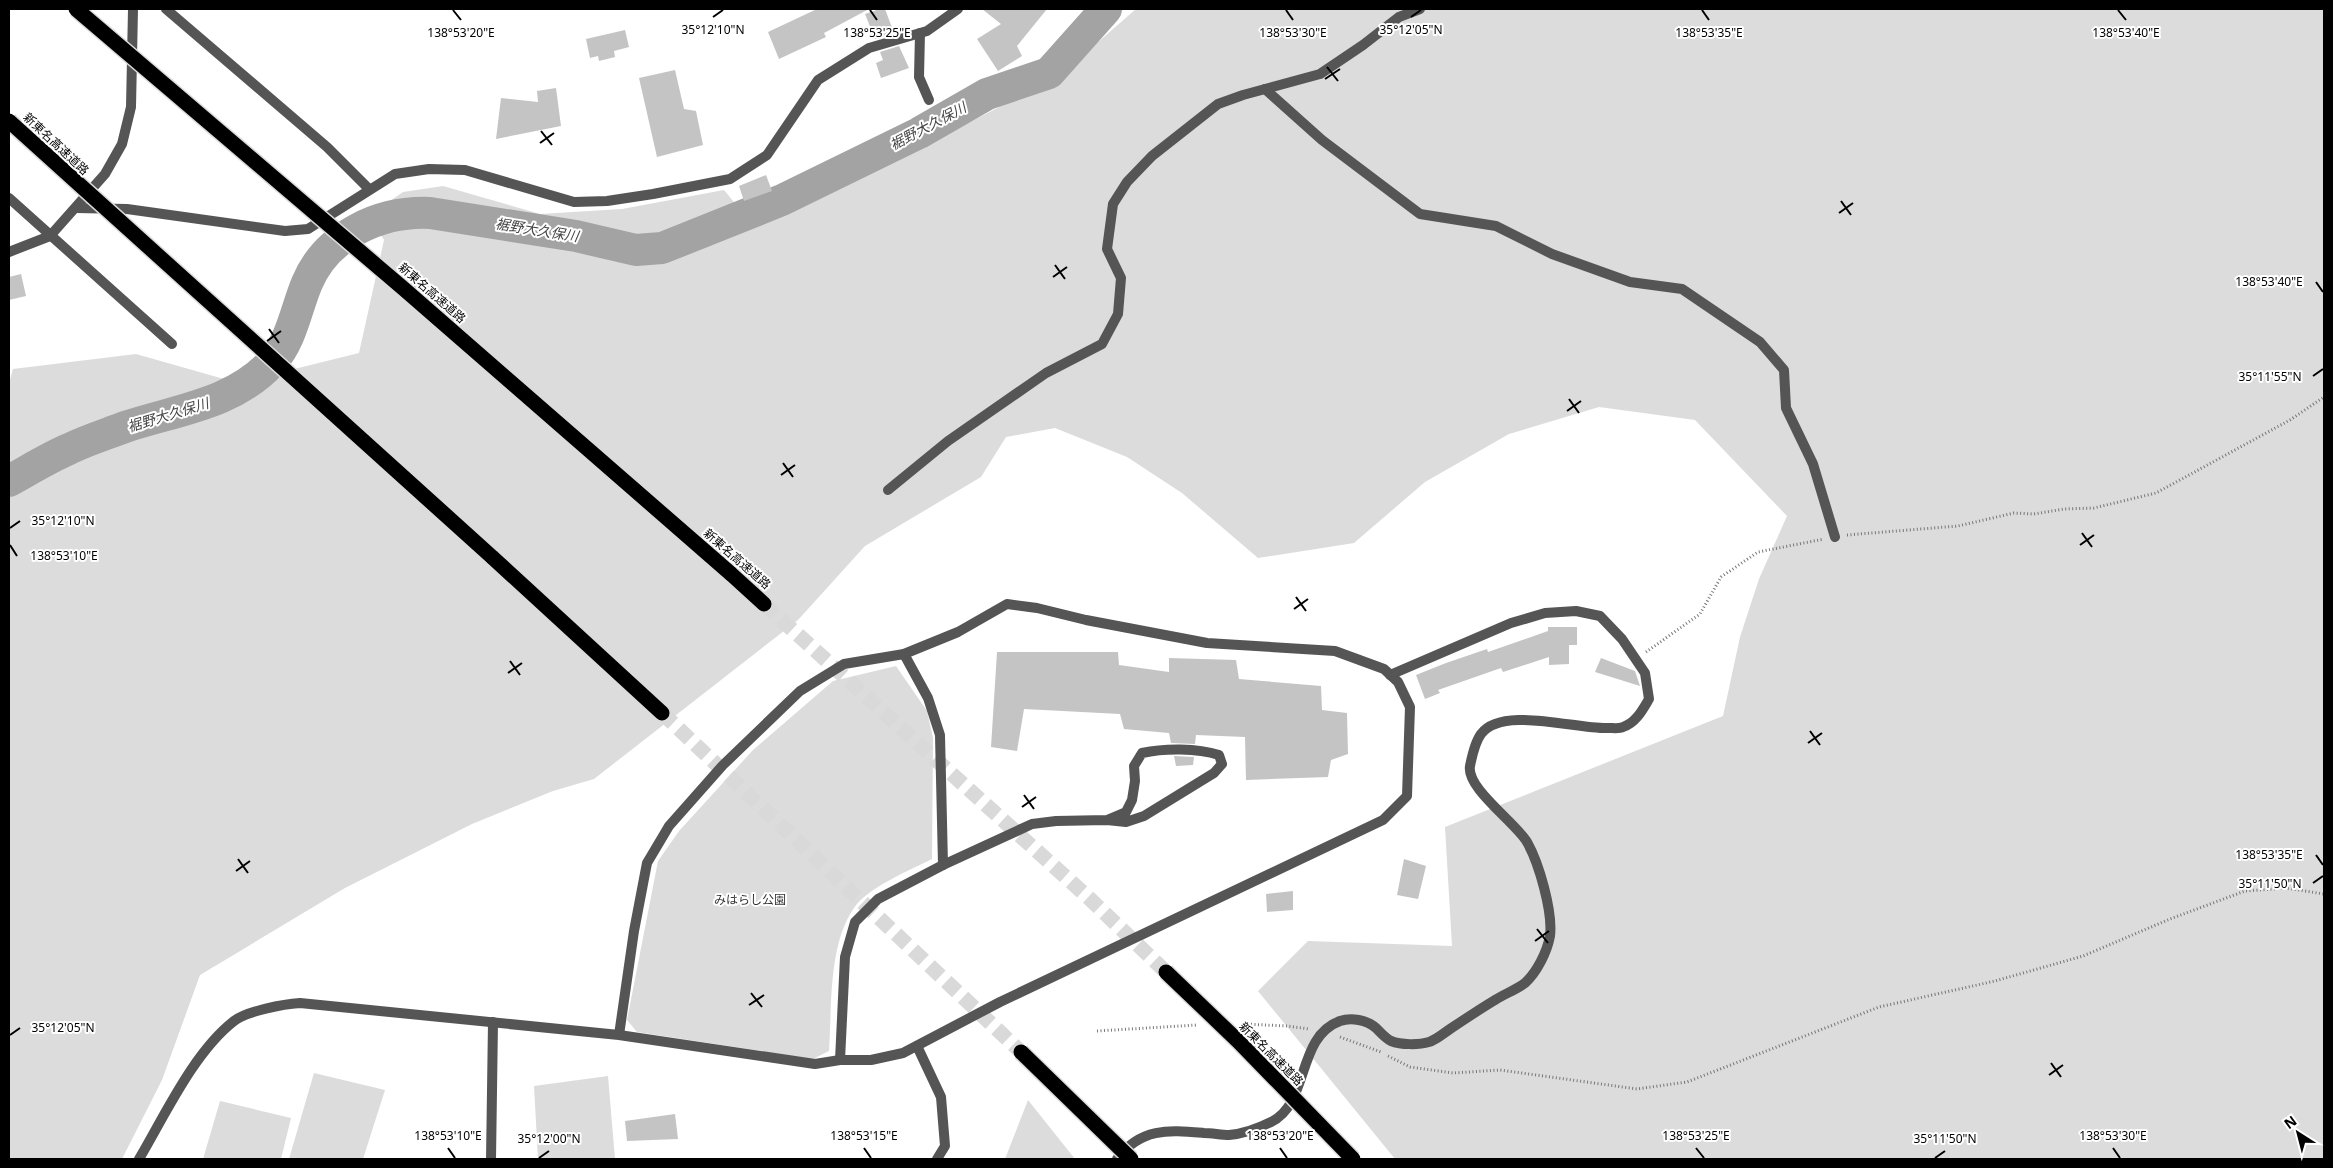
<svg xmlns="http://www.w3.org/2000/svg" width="2333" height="1168" viewBox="0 0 2333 1168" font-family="'Noto Sans','Noto Sans JP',sans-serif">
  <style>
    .green { fill: #dcdcdc }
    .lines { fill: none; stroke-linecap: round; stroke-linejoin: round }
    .river { stroke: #a3a3a3; stroke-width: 32 }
    .building { fill: #c4c4c4 }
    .highway-tunnel { stroke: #d9d9d9; stroke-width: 15; stroke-dasharray: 15 8; stroke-linecap: butt }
    .highway-casing { stroke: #dbdbdb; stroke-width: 18 }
    .path { stroke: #777; stroke-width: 3; stroke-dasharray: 1 2.5; stroke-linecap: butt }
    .lane { stroke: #555; stroke-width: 10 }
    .street { stroke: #555; stroke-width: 10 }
    .highway { stroke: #000; stroke-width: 15 }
    .highway-bridge-casing { stroke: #dbdbdb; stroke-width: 18; stroke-linecap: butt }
    .highway-bridge { stroke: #000; stroke-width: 15 }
    .ticks { fill: none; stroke: #000; stroke-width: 2 }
    .labels { text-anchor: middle; stroke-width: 4; stroke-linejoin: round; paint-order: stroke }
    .street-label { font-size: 12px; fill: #000; stroke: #fff }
    .park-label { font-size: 12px; fill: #333; stroke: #fff }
    .water-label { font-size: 14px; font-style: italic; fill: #444; stroke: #fff }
    .ticks-label { font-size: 12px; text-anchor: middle; fill: #000; stroke: #fff; stroke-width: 4; stroke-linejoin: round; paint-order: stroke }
  </style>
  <rect width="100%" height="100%" fill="#fff"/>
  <!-- green -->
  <g class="green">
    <polygon points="1136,9 2324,9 2324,1159 1395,1159 1258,991 1308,941 1452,946 1445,827 1723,716 1740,637 1759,579 1787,516 1695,420 1599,407 1509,434 1425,482 1354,543 1258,558 1182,493 1127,457 1055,428 1006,437 981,477 865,546 798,620 594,779 553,791 472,824 345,888 200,975 162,1080 122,1159 9,1159 9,383 13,369 136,354 238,383 359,353 384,240 381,235 364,219 403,192 443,186 540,214 622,209 724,190 748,219 897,160 1059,76"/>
    <path d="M 896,666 L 927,711 L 933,738 L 932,859 C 910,870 867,888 854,908 C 828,945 832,1007 829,1051 L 813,1059 L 637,1032 L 627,1020 L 658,861 L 679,831 L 753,750 L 833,681 Z"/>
    <polygon points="314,1073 385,1090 363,1159 289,1159"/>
    <polygon points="608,1076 615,1159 538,1159 534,1086"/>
    <polygon points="1028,1100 1075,1159 1005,1159"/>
    <polygon points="220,1101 291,1118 281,1159 203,1159"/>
  </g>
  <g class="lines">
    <!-- river -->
    <path class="river" d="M 9,481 C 29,470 48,458 69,449 C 87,440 107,434 125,427 C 176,410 234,404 272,362 C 292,340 296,309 307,283 C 327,235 380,211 430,213 L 576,236 L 636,250 L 662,248 L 782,200 L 919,133 L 987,94 L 1049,73 L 1106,9"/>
  </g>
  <!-- building -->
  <g class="building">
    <polygon points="817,9 869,9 824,33 826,37 779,59 768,32"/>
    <polygon points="880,9 885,9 894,33 875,39 865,14"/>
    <polygon points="982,9 1047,9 1017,46 1022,56 998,71 977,39 1001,24"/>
    <polygon points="625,30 629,47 614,51 615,57 599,61 598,56 590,58 586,39"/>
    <polygon points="899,46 909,68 881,78 876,63 883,60 880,52"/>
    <polygon points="675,70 684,109 696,111 703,145 657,157 639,78"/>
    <polygon points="556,88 561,126 496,139 501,98 538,102 537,91"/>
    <polygon points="766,175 772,191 744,201 739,186"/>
    <polygon points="21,274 26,296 9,300 9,277"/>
    <polygon points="1548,627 1577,627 1577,645 1569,645 1569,664 1549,665 1549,657 1503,672 1501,668 1438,690 1440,693 1425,699 1416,675 1446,663 1487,649 1488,652 1548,631"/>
    <polygon points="997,652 1118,652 1119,665 1169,672 1169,658 1236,660 1239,679 1321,686 1322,710 1347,713 1348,754 1331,760 1328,777 1246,780 1245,737 1196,735 1195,744 1171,743 1169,733 1124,729 1120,714 1024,709 1017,751 991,747"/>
    <polygon points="1601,658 1635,671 1640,686 1595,672"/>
    <polygon points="1174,756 1194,757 1193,765 1176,766"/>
    <polygon points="1404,859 1426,866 1418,899 1397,895"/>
    <polygon points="1293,891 1293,910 1267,912 1266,894"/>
    <polygon points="675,1114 678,1139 627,1141 625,1121"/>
  </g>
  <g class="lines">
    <!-- highway-tunnel -->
    <g class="highway-tunnel">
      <polyline points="764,604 1090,899 1166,972"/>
      <polyline points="662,713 1021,1052"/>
    </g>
    <!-- highway casing -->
    <g class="highway-casing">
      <g id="highway">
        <polyline points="492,557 662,713"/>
        <polyline points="730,573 764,604"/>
      </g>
    </g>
    <!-- path -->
    <g class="path">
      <polyline points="1847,535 1958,526 2014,513 2034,514 2064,509 2094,508 2156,493 2290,420 2324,397"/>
      <polyline points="1646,652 1700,614 1721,577 1758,552 1824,539"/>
      <polyline points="1244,1024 1287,1026 1309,1029"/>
      <polyline points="1097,1031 1197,1025"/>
      <polyline points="1340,1037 1381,1052"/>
      <polyline points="1388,1056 1410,1067 1453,1073 1500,1070 1637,1089 1687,1082 1879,1007 1995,981 2083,956 2170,919 2245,891 2286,888 2324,894"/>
    </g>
    <!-- lane -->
    <g class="lane">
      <polyline points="920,33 919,77 929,100"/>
      <polyline points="1265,89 1322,140 1420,214 1496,226 1552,254 1630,282 1682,289 1760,342 1784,370 1786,408 1813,464 1835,537"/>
      <polyline points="888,490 948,441 1046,373 1102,344 1118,314 1121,278 1107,249 1113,204 1127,182 1152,156 1218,104 1243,95 1320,74 1363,45 1399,17 1420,9"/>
      <path d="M 840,1060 L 845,957 L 855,922 L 878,899 L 943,865 L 1032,824 L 1056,821 L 1107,820 L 1126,812 L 1132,800 L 1135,781 L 1134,766 L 1142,753 C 1165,748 1197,748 1219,755 L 1222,764 L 1214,773 L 1144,816 L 1126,822 L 1107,820"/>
    </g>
    <!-- street -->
    <g class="street">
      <polyline points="166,9 327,147 369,189"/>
      <polyline points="9,198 172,344"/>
      <polyline points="76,208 127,209 285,231 308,229 395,174 429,169 465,170 574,202 607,201 653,194 730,179 767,155 818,80 869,48 927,31 958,9"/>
      <polyline points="9,252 50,236 105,174 122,144 131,107 133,9"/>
      <polyline points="904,654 928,698 940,735 943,865"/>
      <polyline points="917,1046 941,1097 945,1146 937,1159"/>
      <path d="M 139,1159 C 165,1115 194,1052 234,1021 C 247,1011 284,1004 300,1003 L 619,1035 L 815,1064 L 840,1060 L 871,1060 L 903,1053 L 1000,1002 L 1383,820 L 1407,796 L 1410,707 L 1398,682 L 1384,669 L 1335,651 L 1207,643 L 1086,620 L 1037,608 L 1007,604 L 958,632 L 904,654 L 844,664 L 800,691 L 723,765 L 669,826 L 647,863 L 634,931 L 619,1035"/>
      <polyline points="491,1159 493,1022"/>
      <path d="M 1117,1159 C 1141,1127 1169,1130 1204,1133 C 1212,1133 1221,1135 1229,1135 C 1242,1134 1259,1128 1271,1122 C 1310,1103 1296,1037 1340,1021 C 1351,1017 1367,1020 1376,1028 C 1381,1033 1385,1038 1391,1041 C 1401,1045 1419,1045 1429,1042 C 1436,1040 1444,1033 1450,1029 C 1465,1019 1480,1009 1495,1000 C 1504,994 1516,990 1525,983 C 1537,972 1547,952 1550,936 C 1553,912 1539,863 1527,842 C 1515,822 1466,788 1470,766 C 1472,756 1475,742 1481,734 C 1502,705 1578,730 1609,728 C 1613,728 1619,729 1623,727 C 1636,723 1643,709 1649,699 L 1645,673 L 1622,639 L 1600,616 L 1576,611 L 1545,613 L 1511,623 L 1390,675"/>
    </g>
    <!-- highway -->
    <use href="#highway" class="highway"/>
    <!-- highway-bridge casing -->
    <g class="highway-bridge-casing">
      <g id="highway-bridge">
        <polyline points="76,9 404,289 730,573"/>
        <polyline points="9,121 492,557"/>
        <polyline points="1166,972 1238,1041 1353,1159"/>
        <polyline points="1021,1052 1131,1159"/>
      </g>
    </g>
    <!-- highway-bridge -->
    <use href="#highway-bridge" class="highway-bridge"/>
  </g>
  <!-- ticks -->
  <path class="ticks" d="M 453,10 L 461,20M 870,10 L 877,20M 1286,10 L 1293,20M 1702,10 L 1709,20M 2118,10 L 2126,20M 713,17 L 723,10M 1411,17 L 1421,10M 1327,67 L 1338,81M 1325,79 L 1340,69M 541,131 L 552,145M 540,143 L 554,133M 1841,201 L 1851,215M 1839,213 L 1853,203M 1055,265 L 1065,279M 1053,277 L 1067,267M 2316,282 L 2323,292M 269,329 L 279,343M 267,341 L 281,331M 2313,376 L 2323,369M 1569,399 L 1579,413M 1567,411 L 1581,401M 783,463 L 793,477M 781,475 L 795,465M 10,528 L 20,521M 2082,533 L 2092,547M 10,545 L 17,556M 2080,545 L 2094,535M 1296,597 L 1306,611M 1294,609 L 1308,599M 510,661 L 520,675M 508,673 L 522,663M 1810,731 L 1820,745M 1808,743 L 1822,733M 1024,795 L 1034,809M 1022,807 L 1036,797M 2316,855 L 2323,865M 238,859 L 248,873M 236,871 L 250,861M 2313,883 L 2323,876M 1537,929 L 1548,943M 1535,941 L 1549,931M 751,993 L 762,1007M 749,1005 L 764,995M 10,1035 L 20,1028M 2051,1063 L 2061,1077M 2049,1075 L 2063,1065M 448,1148 L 455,1158M 864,1148 L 871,1158M 1280,1148 L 1287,1158M 1696,1148 L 1704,1158M 2113,1148 L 2120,1158M 539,1158 L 549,1151M 1935,1158 L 1945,1151"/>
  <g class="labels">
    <!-- street labels -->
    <g class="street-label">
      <text transform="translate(56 144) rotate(43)" y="4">新東名高速道路</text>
      <text transform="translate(432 293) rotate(41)" y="4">新東名高速道路</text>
      <text transform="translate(737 559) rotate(41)" y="4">新東名高速道路</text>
      <text transform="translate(1271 1054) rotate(45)" y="4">新東名高速道路</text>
    </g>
    <!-- park labels -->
    <g class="park-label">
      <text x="750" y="904">みはらし公園</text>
    </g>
    <!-- water labels -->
    <g class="water-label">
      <text transform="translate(928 126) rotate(-28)" y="5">裾野大久保川</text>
      <text transform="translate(537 230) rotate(9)" y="5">裾野大久保川</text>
      <text transform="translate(168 415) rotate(-17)" y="5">裾野大久保川</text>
    </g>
  </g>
  <g class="ticks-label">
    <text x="713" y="34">35°12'10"N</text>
    <text x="1411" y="34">35°12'05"N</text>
    <text x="461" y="37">138°53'20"E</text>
    <text x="877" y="37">138°53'25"E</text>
    <text x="1293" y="37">138°53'30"E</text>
    <text x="1709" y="37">138°53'35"E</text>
    <text x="2126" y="37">138°53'40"E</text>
    <text x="2269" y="286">138°53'40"E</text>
    <text x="2270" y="381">35°11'55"N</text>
    <text x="63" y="525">35°12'10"N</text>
    <text x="64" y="560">138°53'10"E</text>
    <text x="2269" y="859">138°53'35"E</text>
    <text x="2270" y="888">35°11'50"N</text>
    <text x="63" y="1032">35°12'05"N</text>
    <text x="448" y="1140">138°53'10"E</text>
    <text x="864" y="1140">138°53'15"E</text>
    <text x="1280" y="1140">138°53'20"E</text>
    <text x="1696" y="1140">138°53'25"E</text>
    <text x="2113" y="1140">138°53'30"E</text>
    <text x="549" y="1143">35°12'00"N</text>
    <text x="1945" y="1143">35°11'50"N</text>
  </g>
  <!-- border -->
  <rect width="2333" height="1168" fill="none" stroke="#000000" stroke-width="20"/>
  <!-- north arrow -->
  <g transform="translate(2298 1133) rotate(324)" stroke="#ffffff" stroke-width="4" paint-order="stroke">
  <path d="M0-4L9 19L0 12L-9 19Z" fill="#000000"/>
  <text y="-8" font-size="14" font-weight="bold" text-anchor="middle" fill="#000000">N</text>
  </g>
</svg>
